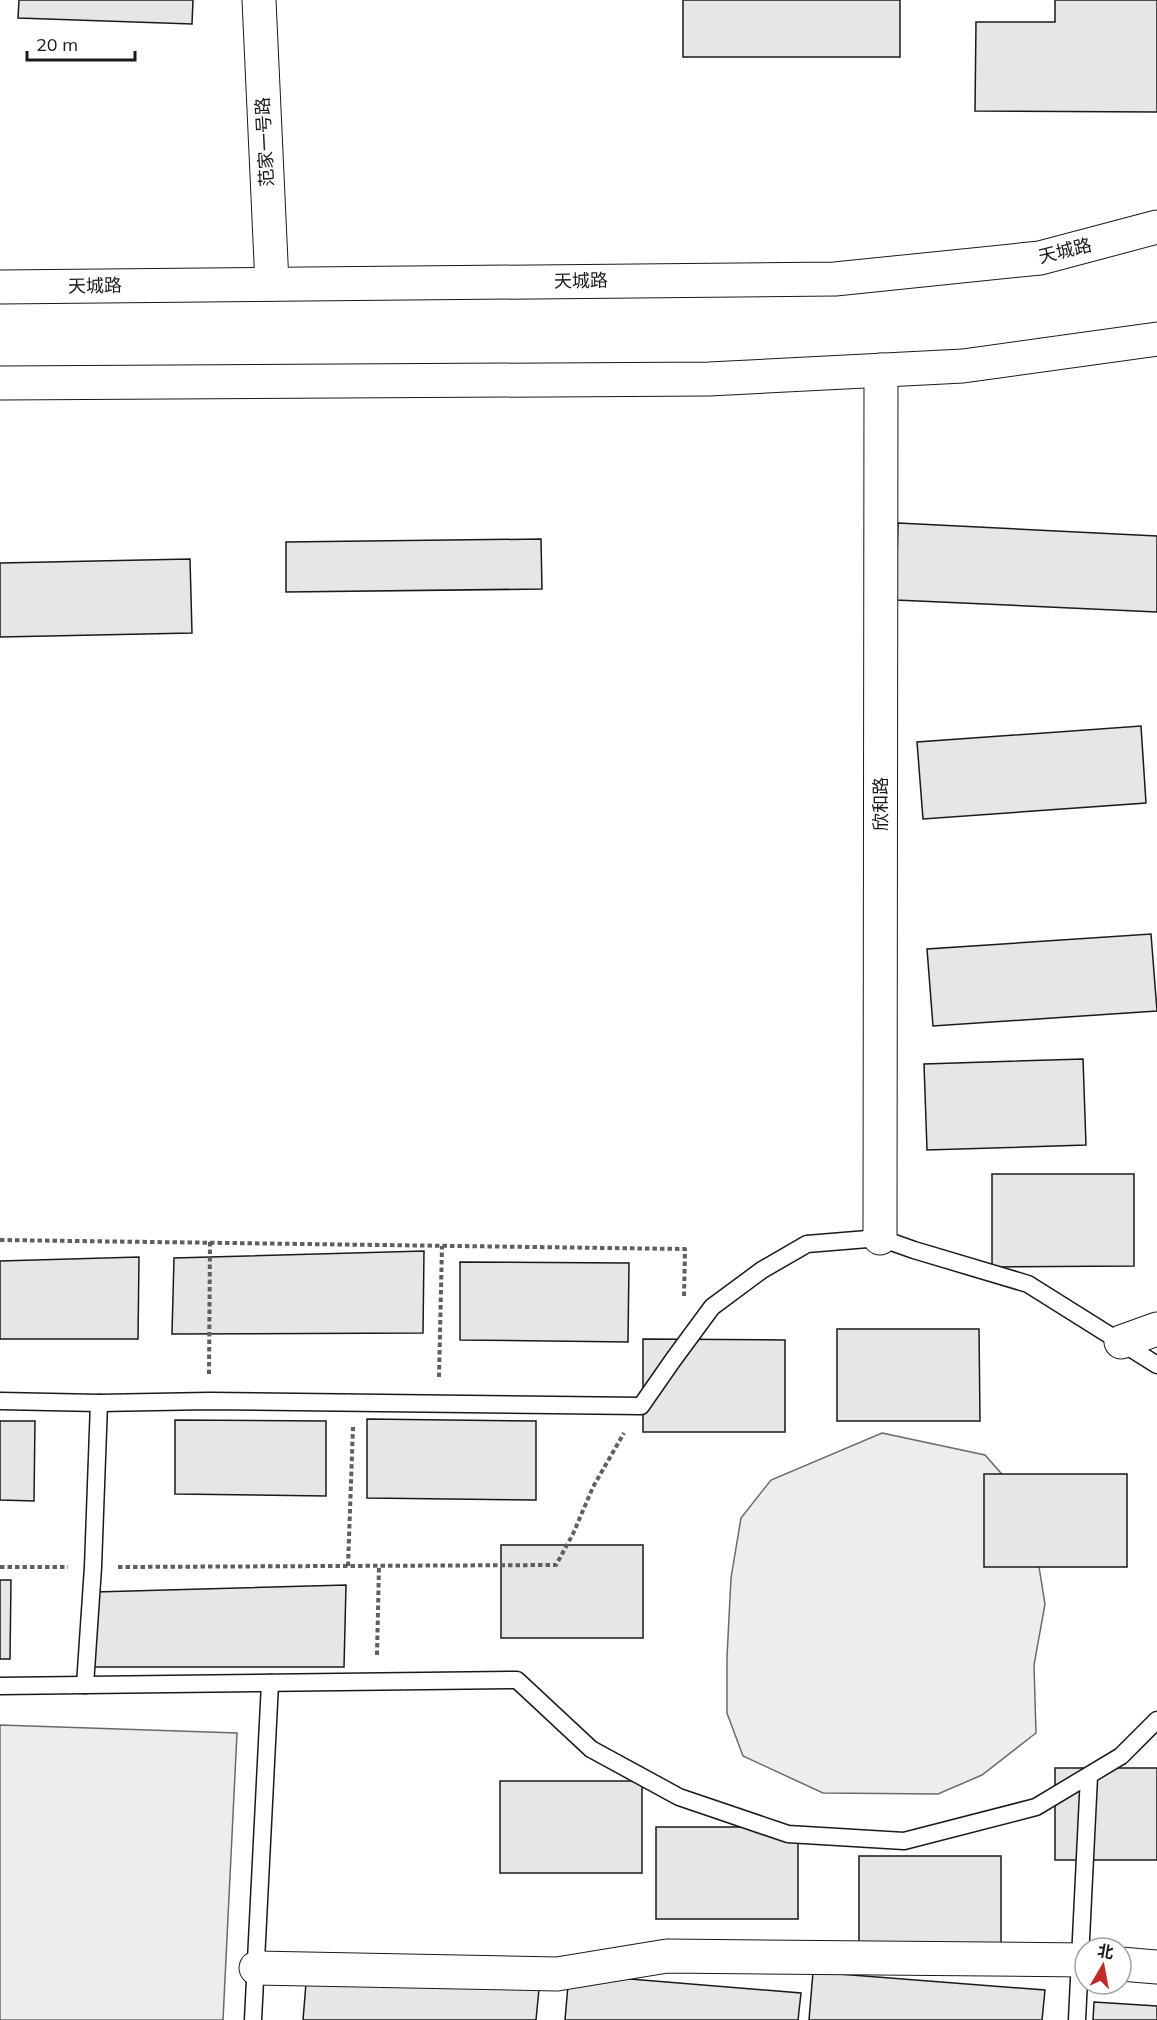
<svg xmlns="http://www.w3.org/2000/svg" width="1157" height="2020" viewBox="0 0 1157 2020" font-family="Mulish,'Noto Sans SC',sans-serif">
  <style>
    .built { fill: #ededed; stroke: #6a6a6a; stroke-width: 1.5 }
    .building { fill: #e6e6e6; stroke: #1a1a1a; stroke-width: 1.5 }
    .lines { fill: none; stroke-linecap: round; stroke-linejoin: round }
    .lane-casing { stroke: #1a1a1a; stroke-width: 19 }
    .street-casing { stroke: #1a1a1a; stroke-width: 35 }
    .primary-casing { stroke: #1a1a1a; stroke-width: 35 }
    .path { stroke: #5f5f5f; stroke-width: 4; stroke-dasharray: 4.5 3; stroke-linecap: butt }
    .lane { stroke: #fff; stroke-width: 16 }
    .street { stroke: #fff; stroke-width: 33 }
    .primary { stroke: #fff; stroke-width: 33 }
    .labels { text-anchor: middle; stroke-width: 4.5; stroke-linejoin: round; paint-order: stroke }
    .street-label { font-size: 18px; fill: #1a1a1a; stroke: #fff }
  </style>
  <rect width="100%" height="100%" fill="#fff"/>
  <!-- built -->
  <g class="built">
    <polygon points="882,1433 985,1455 1029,1505 1045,1604 1034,1665 1036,1733 982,1775 938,1794 823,1793 743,1756 727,1713 727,1657 731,1578 741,1518 771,1480"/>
    <polygon points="0,1725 237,1733 223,2020 0,2020"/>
  </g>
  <!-- building -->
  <g class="building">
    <polygon points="19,0 193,0 192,24 18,18"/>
    <rect x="683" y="0" width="217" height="57"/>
    <polygon points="1055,0 1157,0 1157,112 975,111 976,22 1055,22"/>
    <polygon points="898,523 1157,536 1157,612 896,600"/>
    <polygon points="541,539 542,589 286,592 286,542"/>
    <polygon points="190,559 192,633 0,637 0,563"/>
    <polygon points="1141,726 1146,803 923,819 917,742"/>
    <polygon points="1151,934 1157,1011 933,1026 927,949"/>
    <polygon points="1083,1059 1086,1145 927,1150 924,1064"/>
    <polygon points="992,1174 1134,1174 1134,1266 992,1267"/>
    <polygon points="424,1251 423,1333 172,1334 174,1258"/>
    <polygon points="139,1257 138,1339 0,1339 0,1261"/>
    <polygon points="460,1262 629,1263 628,1342 460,1340"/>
    <polygon points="837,1329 979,1329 980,1421 837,1421"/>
    <polygon points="643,1339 785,1340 785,1432 643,1432"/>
    <polygon points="367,1419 536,1421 536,1500 367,1498"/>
    <polygon points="175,1420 326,1421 326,1496 175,1494"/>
    <polygon points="0,1421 35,1421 34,1501 0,1500"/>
    <rect x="984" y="1474" width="143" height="93"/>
    <rect x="501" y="1545" width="142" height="93"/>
    <polygon points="0,1580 11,1580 10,1659 0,1659"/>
    <polygon points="346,1585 344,1667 93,1667 95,1592"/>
    <rect x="1055" y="1768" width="102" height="92"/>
    <rect x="500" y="1781" width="142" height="92"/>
    <rect x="656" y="1827" width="142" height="92"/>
    <rect x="859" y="1856" width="142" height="92"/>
    <polygon points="307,1971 539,1989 536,2020 303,2020"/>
    <polygon points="813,1972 1045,1990 1042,2020 809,2020"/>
    <polygon points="569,1974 801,1993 798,2020 565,2020"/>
    <polygon points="1094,2002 1157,2006 1157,2020 1093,2020"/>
  </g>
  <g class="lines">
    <!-- lane casing -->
    <g class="lane-casing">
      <g id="lane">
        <polyline points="0,1401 99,1403 209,1401 641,1406 673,1360 712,1307 762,1270 807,1244 880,1238 914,1250 1028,1284 1157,1365"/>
        <polyline points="85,1685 93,1567 99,1403"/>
        <polyline points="0,1686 517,1680 591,1749 679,1797 788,1834 904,1841 1036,1807 1121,1756 1157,1720"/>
        <polyline points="253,2020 270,1683"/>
        <polyline points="1077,2020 1089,1776"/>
      </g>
    </g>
    <!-- street casing -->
    <g class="street-casing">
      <g id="street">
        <polyline points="259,0 272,284"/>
        <polyline points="880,1238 881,370"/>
        <polyline points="1121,1342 1157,1329"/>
        <polyline points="1121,1964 1157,1967"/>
        <polyline points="256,1968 557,1974 667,1956 1085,1960"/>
      </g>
    </g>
    <!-- primary casing -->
    <g class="primary-casing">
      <g id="primary">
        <polyline points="0,287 835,279 1040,258 1157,227"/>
        <polyline points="0,383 709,379 963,366 1157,339"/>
      </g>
    </g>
    <!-- path -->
    <g class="path">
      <polyline points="0,1240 685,1249 684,1298"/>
      <polyline points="209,1374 210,1242"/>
      <polyline points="439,1377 442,1246"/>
      <polyline points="348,1566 353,1427"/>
      <polyline points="0,1567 68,1567"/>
      <polyline points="118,1567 556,1565 573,1534 593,1487 624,1433"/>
      <polyline points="377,1655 379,1566"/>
    </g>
    <!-- lane -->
    <use href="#lane" class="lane"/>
    <!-- street -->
    <use href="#street" class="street"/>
    <!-- primary -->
    <use href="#primary" class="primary"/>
  </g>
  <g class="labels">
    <!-- street labels -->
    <g class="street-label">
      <text transform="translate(265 142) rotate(-93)" y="6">范家一号路</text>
      <text transform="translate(1065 251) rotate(-14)" y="6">天城路</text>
      <text transform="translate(581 281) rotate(-1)" y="6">天城路</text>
      <text transform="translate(95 286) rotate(-1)" y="6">天城路</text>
      <text transform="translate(881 804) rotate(-90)" y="6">欣和路</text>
    </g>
  </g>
  <!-- north arrow -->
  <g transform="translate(1103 1966) rotate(10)"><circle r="28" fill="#ffffff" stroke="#a3a3a3" stroke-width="1.5"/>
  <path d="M0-4.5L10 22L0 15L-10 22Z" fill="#c62828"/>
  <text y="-9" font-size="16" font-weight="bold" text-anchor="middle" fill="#1a1a1a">北</text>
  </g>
  <!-- scale -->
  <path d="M27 51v9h108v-9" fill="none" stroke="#1a1a1a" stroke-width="3"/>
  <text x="36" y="51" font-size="18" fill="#1a1a1a" stroke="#ffffff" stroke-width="4.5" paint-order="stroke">20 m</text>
</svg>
